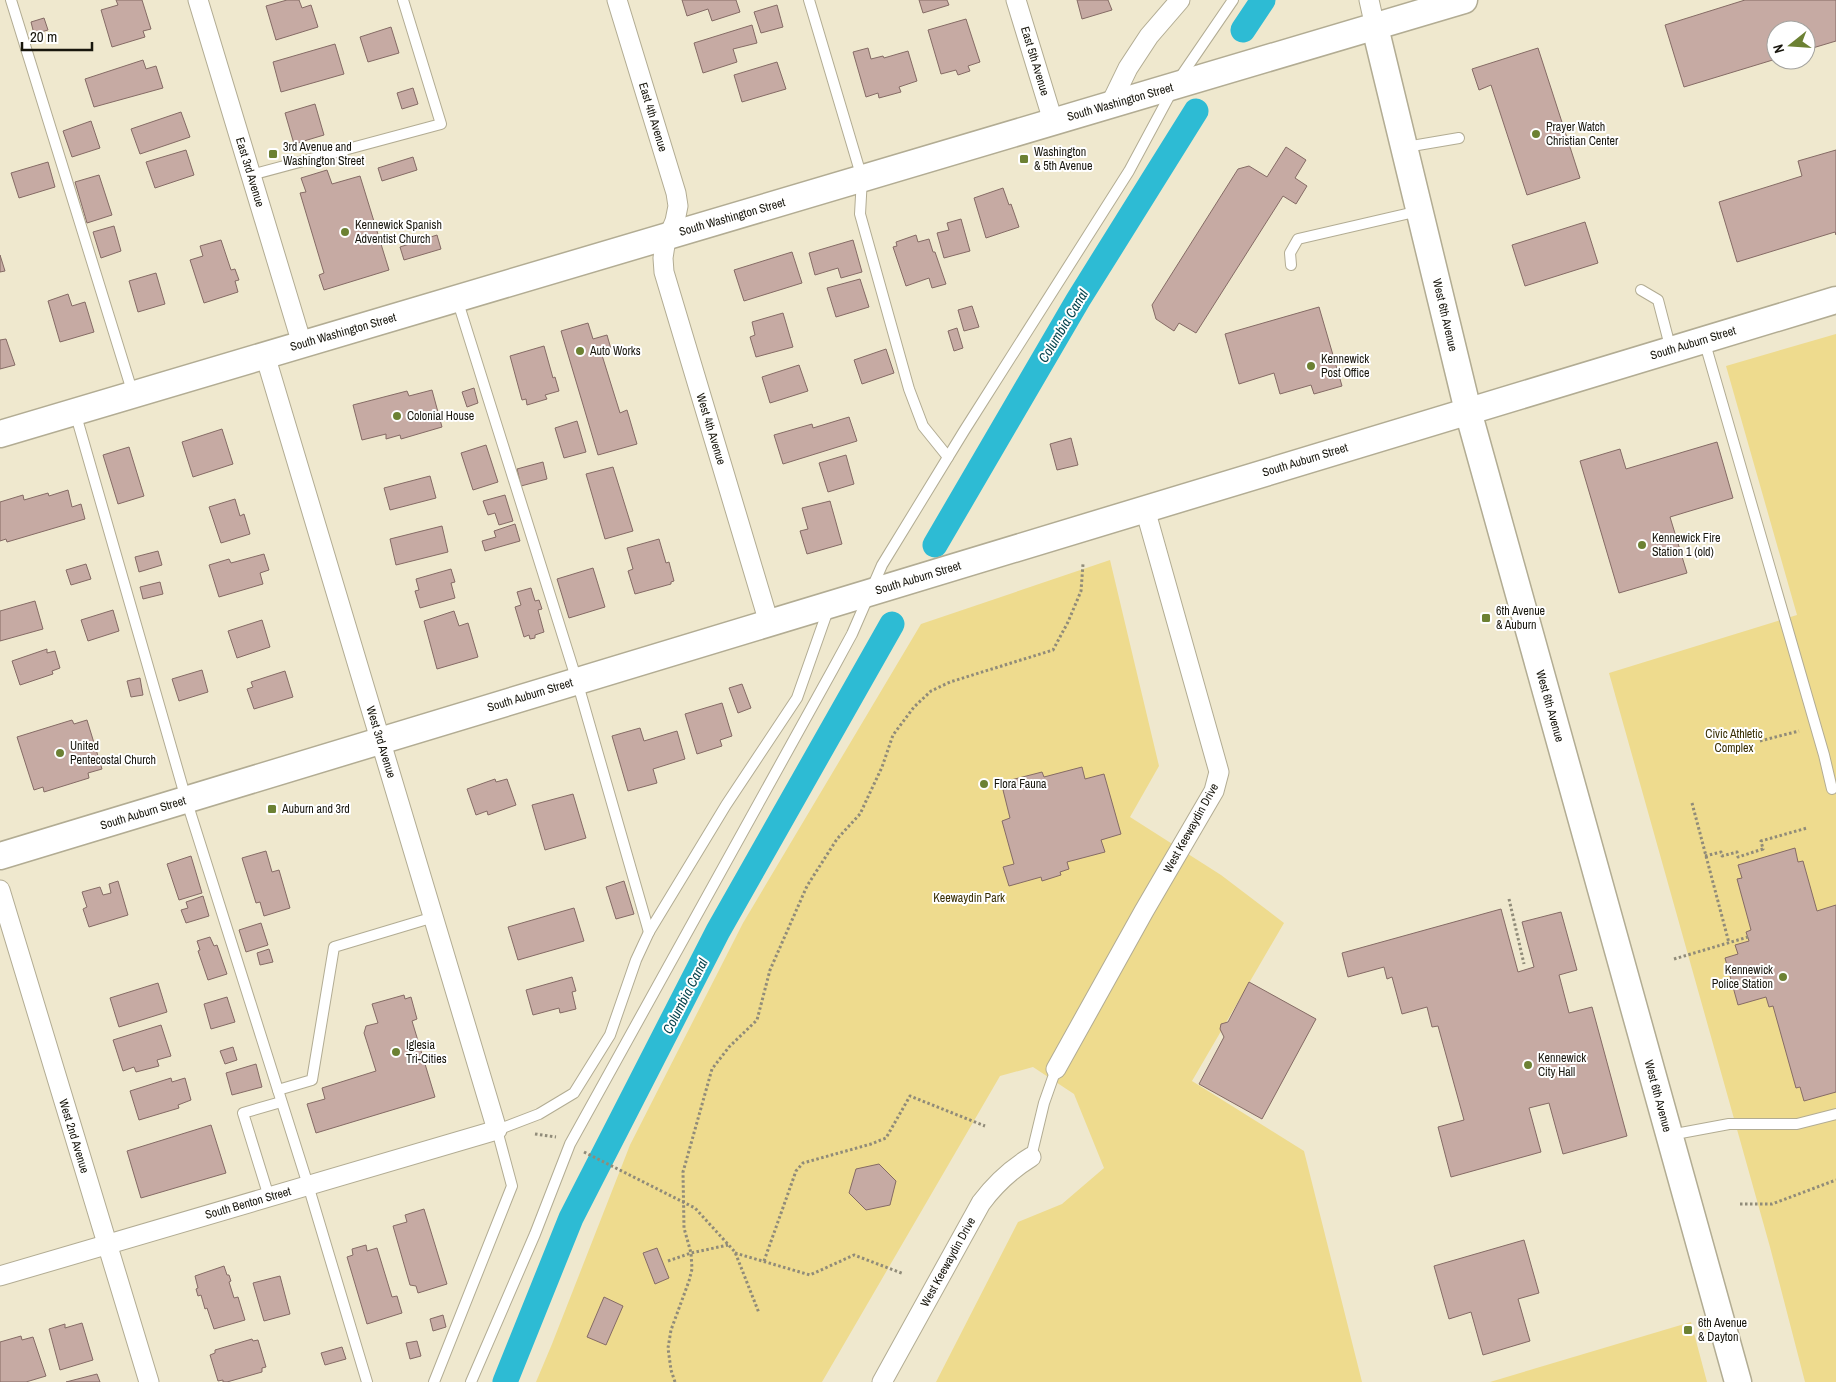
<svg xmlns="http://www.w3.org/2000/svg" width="1836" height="1382" viewBox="0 0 1836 1382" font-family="'Archivo Narrow',sans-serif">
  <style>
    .green { fill: #eedb8e }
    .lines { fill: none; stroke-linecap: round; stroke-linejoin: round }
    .canal { stroke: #2dbbd4; stroke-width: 25 }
    .building { fill: #c6aaa3; stroke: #856b65 }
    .lane-casing { stroke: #b2ac93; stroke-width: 12 }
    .street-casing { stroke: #b2ac93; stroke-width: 21 }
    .secondary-casing { stroke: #b2ac93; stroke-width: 29 }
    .path { stroke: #908b79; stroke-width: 3; stroke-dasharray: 2.5 2.5; stroke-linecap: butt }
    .lane { stroke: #fff; stroke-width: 10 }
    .street { stroke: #fff; stroke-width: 19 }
    .secondary { stroke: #fff; stroke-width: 26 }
    .poi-dot { fill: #6c8133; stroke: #fff; stroke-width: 2 }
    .labels { text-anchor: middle; stroke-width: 4; stroke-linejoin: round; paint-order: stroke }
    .street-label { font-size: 12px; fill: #18160d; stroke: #fff }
    .poi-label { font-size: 12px; fill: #18160d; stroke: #fff; text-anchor: start }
    .park-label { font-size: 12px; fill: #382e03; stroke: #fff }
    .water-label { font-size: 14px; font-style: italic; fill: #05434d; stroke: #fff }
  </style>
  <rect width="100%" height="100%" fill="#efe8ce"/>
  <!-- green -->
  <g class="green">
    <polygon points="1836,334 1836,1382 1805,1382 1770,1247 1609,673 1797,615 1726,366"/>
    <polygon points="1110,560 1159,766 1130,817 1221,875 1284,923 1192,1081 1304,1151 1362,1382 936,1382 1018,1222 1062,1204 1104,1168 1074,1094 1033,1067 1000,1076 822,1382 536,1382 552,1344 630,1145 743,923 921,624"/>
    <polygon points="1691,1322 1707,1382 1490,1382"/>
  </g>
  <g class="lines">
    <!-- canal -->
    <g class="canal">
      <polyline points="1243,30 1263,0"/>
      <polyline points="935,545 1078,300 1196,111"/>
      <polyline points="505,1382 571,1218 718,931 892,624"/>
    </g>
  </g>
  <!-- building -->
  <g class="building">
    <polygon points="116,0 142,0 151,29 143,31 145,37 112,47 101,10 118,5"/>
    <polygon points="287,0 299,0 302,8 311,5 318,27 276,40 266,6"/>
    <polygon points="682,0 736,0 740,12 712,21 708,9 687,16"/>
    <polygon points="919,0 947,0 949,5 923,13"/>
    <polygon points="1077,0 1108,0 1112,10 1082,19"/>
    <polygon points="1745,0 1836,0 1836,41 1806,50 1806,30 1776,30 1776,59 1684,87 1665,25"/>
    <polygon points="777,5 783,27 761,33 754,12"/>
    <polygon points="44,18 48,30 34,34 31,22"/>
    <polygon points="966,19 980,62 968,66 970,71 958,75 956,70 941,74 928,30"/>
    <polygon points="752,25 757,43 733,49 737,62 703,73 694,43"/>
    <polygon points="391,27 399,53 368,62 360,37"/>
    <polygon points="335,44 344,74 281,92 273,62"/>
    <polygon points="868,48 871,59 883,56 884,58 908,51 917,81 899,87 901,92 879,98 878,93 866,97 853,52"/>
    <polygon points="1538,48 1580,178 1527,195 1491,85 1479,90 1472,69"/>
    <polygon points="143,60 146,69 156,66 163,88 94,107 85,79"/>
    <polygon points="777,62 786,89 742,102 734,75"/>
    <polygon points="413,88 418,104 402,109 397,93"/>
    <polygon points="315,104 324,135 294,144 285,113"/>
    <polygon points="181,112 190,137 140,154 131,129"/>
    <polygon points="91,121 100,148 72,157 63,131"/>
    <polygon points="1286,147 1306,160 1295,178 1307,186 1296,204 1283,196 1196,333 1179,323 1174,331 1156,319 1152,305 1238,169 1249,166 1267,177"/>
    <polygon points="186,150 194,175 155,188 146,162"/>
    <polygon points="1836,150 1836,235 1835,232 1737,262 1719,202 1802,176 1798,161"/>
    <polygon points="413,157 417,170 382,181 378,168"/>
    <polygon points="48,162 55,187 19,198 11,173"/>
    <polygon points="327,170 332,184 360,176 389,270 324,290 319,275 324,273 300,193 306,192 301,178"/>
    <polygon points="99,175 112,215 87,223 75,182"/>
    <polygon points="1003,188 1009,205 1011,204 1019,227 986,238 974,198"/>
    <polygon points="961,219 970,251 944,258 937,233 949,230 947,223"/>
    <polygon points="1585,222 1598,263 1525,286 1512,245"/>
    <polygon points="114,226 121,251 101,258 93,232"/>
    <polygon points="437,235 441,249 404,260 400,247"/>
    <polygon points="916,235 918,242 929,239 933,252 935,252 946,284 932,288 929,278 906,286 893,247 897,246 896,242"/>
    <polygon points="221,240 231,270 235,269 239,280 235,281 238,292 204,303 190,260 203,256 200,246"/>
    <polygon points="853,240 862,272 841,278 838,268 815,275 809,253"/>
    <polygon points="792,252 802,283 744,301 734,270"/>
    <polygon points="0,255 5,271 0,272"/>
    <polygon points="156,273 165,304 138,312 129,281"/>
    <polygon points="860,279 869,307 836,317 827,288"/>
    <polygon points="68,294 72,306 85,302 94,332 60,342 48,301"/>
    <polygon points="972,306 979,327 964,331 958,310"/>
    <polygon points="1319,307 1342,386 1314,394 1311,385 1280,394 1274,373 1239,384 1225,334"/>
    <polygon points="783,313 793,347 756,357 750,337 755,335 752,322"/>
    <polygon points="588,323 593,339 607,335 611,349 601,352 620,413 627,410 637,444 598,455 561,331"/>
    <polygon points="957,328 963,348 954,351 948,331"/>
    <polygon points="6,339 15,365 0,369 0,340"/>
    <polygon points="544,346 553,378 555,377 559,391 545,395 547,399 527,405 526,399 522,400 510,356"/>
    <polygon points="886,349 894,373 862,384 854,360"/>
    <polygon points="799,365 808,391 770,403 762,377"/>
    <polygon points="474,388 478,403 467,407 462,392"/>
    <polygon points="432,390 442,427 401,439 400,435 386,439 386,434 362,440 353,405 407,391 409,396"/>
    <polygon points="849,417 857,441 783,464 774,435 812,424 813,428"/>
    <polygon points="577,421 586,452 564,458 555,428"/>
    <polygon points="222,429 233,464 193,477 182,442"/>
    <polygon points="1071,438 1078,465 1057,470 1050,444"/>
    <polygon points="1717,442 1733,498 1670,517 1687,573 1619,593 1580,461 1620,449 1626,469"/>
    <polygon points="486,445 498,482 473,490 461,453"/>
    <polygon points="129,447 144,496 118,504 103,455"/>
    <polygon points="846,455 854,484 828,492 819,463"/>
    <polygon points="543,462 547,479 521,486 517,469"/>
    <polygon points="613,467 633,531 605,539 586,474"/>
    <polygon points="430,476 436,498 390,510 384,488"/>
    <polygon points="68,490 72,507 81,504 85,519 7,542 6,539 0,541 0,502 23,495 24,500 48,493 49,496"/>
    <polygon points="505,495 513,521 499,525 495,513 488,515 483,501"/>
    <polygon points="235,499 240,516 244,514 250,534 221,543 209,507"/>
    <polygon points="830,501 842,544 807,554 800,531 808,529 802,508"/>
    <polygon points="515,524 520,541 485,551 482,541 496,537 494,531"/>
    <polygon points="442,526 448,552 396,565 390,539"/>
    <polygon points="659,539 666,563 669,562 674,581 671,582 671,584 635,594 628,571 633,569 627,548"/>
    <polygon points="158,551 162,565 139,572 135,557"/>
    <polygon points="264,554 269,570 260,573 263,584 219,597 209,565 229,559 231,563"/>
    <polygon points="86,564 91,579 71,585 66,570"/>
    <polygon points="593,568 605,607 569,618 557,579"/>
    <polygon points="451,569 455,582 451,583 455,598 420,608 415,591 419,590 416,579"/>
    <polygon points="160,582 163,594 143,599 140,587"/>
    <polygon points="531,588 535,601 539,600 542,609 538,610 544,632 535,635 535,638 530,639 529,635 524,637 515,607 521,605 517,592"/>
    <polygon points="35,601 43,629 0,641 0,611"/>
    <polygon points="113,610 119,631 88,641 81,620"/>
    <polygon points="454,611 459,626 468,623 478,657 437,669 424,621"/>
    <polygon points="262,620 270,647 237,658 228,631"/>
    <polygon points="47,649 47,653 55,651 60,668 52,671 53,674 20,685 12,661"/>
    <polygon points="202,670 208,692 179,701 172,679"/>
    <polygon points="285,671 293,697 254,709 247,689 253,687 251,682"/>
    <polygon points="140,678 143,695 131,697 127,681"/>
    <polygon points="742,684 751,708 738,713 729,688"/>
    <polygon points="722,703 732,736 720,740 722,746 697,754 685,714"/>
    <polygon points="72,720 74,724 87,720 102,769 88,773 89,778 44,792 43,787 34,790 17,737"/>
    <polygon points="640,728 644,741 677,731 685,759 653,769 657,783 628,791 612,736"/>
    <polygon points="1082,767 1085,779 1104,774 1121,834 1101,840 1105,852 1067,862 1069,869 1060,872 1061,875 1042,881 1041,877 1009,886 1003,867 1014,864 1002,821 1010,818 1003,790 1009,788 1007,781 1042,772 1044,777"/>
    <polygon points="495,779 496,782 507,779 516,805 488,815 487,811 476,815 467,789"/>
    <polygon points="573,794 586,838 545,850 532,805"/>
    <polygon points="1795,848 1798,862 1803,861 1817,911 1836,905 1836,1092 1804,1101 1800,1087 1796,1088 1773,1006 1769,1007 1766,997 1738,1005 1725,958 1738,954 1735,945 1749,941 1746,932 1751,930 1737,879 1742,878 1738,865"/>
    <polygon points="266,851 272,872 279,870 290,908 264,916 260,902 256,903 242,858"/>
    <polygon points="191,856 202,893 179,900 167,864"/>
    <polygon points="118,881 128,915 89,927 83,909 87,907 82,892 100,887 103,895 111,893 109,884"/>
    <polygon points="624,881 634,914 616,919 606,887"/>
    <polygon points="203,896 209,916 186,923 181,910 188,908 186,902"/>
    <polygon points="574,908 584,941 518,960 508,927"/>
    <polygon points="1501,909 1518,972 1534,967 1522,922 1561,912 1577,970 1559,975 1569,1013 1592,1007 1627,1136 1563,1154 1549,1103 1529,1108 1541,1152 1451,1177 1438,1127 1464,1120 1438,1026 1432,1027 1427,1007 1402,1014 1392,977 1387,979 1384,967 1348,977 1342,953"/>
    <polygon points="261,923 268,945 246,952 239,930"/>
    <polygon points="210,937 214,946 217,945 227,974 208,980 198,951 200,950 197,941"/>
    <polygon points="269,949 273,962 260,965 257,953"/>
    <polygon points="572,977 576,991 572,992 576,1009 560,1013 559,1008 533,1015 526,990"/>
    <polygon points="1249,982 1316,1019 1262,1119 1199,1084 1224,1037 1220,1029 1221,1024 1228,1022"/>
    <polygon points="158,983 167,1012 119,1027 110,998"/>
    <polygon points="404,995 405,999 411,997 417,1019 412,1021 435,1097 316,1133 307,1104 325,1099 322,1088 376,1071 364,1033 366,1026 378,1023 372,1004"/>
    <polygon points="227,997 235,1022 211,1029 204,1004"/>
    <polygon points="161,1025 171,1056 157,1060 159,1066 136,1072 134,1067 123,1071 113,1040"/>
    <polygon points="233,1047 237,1060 225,1064 220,1051"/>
    <polygon points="256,1064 262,1087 232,1095 226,1073"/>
    <polygon points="171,1078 172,1082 185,1078 191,1100 178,1105 179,1108 139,1120 130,1091"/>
    <polygon points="211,1125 226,1173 141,1198 127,1151"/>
    <polygon points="879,1164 896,1181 890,1205 866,1210 849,1193 856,1169"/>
    <polygon points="424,1209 447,1284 418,1293 416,1286 410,1285 393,1226 407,1222 405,1215"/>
    <polygon points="1524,1240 1539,1293 1518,1299 1530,1341 1483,1355 1471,1312 1449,1319 1434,1266"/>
    <polygon points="366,1245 367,1251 377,1248 392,1297 397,1296 402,1313 367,1324 347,1257 353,1255 352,1249"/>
    <polygon points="657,1248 669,1278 655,1284 643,1253"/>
    <polygon points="224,1266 227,1275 229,1275 231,1281 229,1282 234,1298 238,1297 245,1320 214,1329 207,1308 205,1309 201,1295 198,1296 196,1289 198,1288 195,1276"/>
    <polygon points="280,1276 290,1314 264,1321 253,1283"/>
    <polygon points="604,1297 623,1306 606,1345 587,1337"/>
    <polygon points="443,1315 446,1327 433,1331 430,1319"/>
    <polygon points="82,1323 93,1360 60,1370 49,1329 65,1324 65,1328"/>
    <polygon points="21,1336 22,1340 33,1337 46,1376 26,1382 0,1382 0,1342"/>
    <polygon points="252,1339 253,1341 258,1340 266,1367 262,1368 262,1372 227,1382 223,1382 223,1380 218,1381 210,1355 215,1353 215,1350"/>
    <polygon points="417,1341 421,1356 410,1359 406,1343"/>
    <polygon points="342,1347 346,1359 325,1365 321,1353"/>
    <polygon points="97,1374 100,1382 66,1382"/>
  </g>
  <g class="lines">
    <!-- lane casing -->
    <g class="lane-casing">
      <g id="lane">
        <polyline points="11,0 133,394"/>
        <polyline points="809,0 862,178 860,214 909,389 923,426 948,457"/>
        <polyline points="1179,79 1233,0"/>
        <polyline points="1406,147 1459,138"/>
        <polyline points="251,175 441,124 403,0"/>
        <polyline points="1291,265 1290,253 1298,239 1419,211"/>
        <polyline points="1641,290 1658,300 1671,350"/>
        <polyline points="457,299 577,681 649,932"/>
        <polyline points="1704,340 1824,755 1832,789"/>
        <polyline points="75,412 186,799 308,1185 367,1382"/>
        <polyline points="278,1090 312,1080 334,947 434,917"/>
        <polyline points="1670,1135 1729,1124 1797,1124 1836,1114"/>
        <polyline points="1031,1157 1044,1103 1056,1069"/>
        <polyline points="269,1197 243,1113 281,1102"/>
        <polyline points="434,1382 512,1186 497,1130 539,1114 574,1093 610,1035 636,960 649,932 726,805 797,698 829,607"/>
        <polyline points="471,1382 535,1234 570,1144 833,669 852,634 882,565 964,431 1129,171 1172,91"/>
      </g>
    </g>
    <!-- street casing -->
    <g class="street-casing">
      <g id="street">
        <polyline points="198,0 302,344"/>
        <polyline points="617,0 676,193 678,206 675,221 665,245 663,258 664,272 769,623"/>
        <polyline points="1016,0 1053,121"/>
        <polyline points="1369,0 1375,27"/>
        <polyline points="1110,105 1128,68 1149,36 1180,0"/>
        <polyline points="0,890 149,1382"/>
        <polyline points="1056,1069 1144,911 1214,791 1219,772 1145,509"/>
        <polyline points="0,1276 497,1130 265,355"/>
        <path d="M 882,1382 L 981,1203 C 995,1184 1010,1170 1031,1157"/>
      </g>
    </g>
    <!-- secondary casing -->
    <g class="secondary-casing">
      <g id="secondary">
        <polyline points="1375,27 1468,411 1738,1382"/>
        <polyline points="0,434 1464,0"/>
        <polyline points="0,856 1836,300"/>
      </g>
    </g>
    <!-- path -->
    <g class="path">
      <polyline points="1760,741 1799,731"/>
      <polyline points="1692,803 1729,943"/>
      <polyline points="1705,856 1721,852 1722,856 1737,852 1738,857 1763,849 1761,841 1807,828"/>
      <polyline points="1509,899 1524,964"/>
      <polyline points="1674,959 1748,937"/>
      <polyline points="535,1134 556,1137"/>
      <polyline points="584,1152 695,1208 735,1252 759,1313"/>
      <polyline points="1740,1204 1772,1204 1836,1180"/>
      <polyline points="735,1253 810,1275 854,1255 904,1274"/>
      <polyline points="668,1261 691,1253 728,1245"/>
      <polyline points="764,1261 796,1171 803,1163 871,1144 886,1138 910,1096 985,1126"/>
      <polyline points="675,1382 671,1370 668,1348 671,1330 689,1281 692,1269 691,1253 684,1228 683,1172 712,1069 729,1047 757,1020 770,970 807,886 837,839 860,814 882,767 893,735 914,707 931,691 950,682 1053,650 1068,622 1081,591 1083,564"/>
    </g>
    <!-- lane -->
    <use href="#lane" class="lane"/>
    <!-- street -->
    <use href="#street" class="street"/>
    <!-- secondary -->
    <use href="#secondary" class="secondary"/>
  </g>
  <!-- markers -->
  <g class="poi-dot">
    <circle cx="1536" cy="134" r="5"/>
    <rect x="268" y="149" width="10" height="10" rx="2.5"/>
    <rect x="1019" y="154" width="10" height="10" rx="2.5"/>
    <circle cx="345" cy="232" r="5"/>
    <circle cx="580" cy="351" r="5"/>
    <circle cx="1311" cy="366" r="5"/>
    <circle cx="397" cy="416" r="5"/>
    <circle cx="1642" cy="545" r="5"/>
    <rect x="1481" y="613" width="10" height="10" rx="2.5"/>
    <circle cx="60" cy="753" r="5"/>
    <circle cx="984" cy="784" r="5"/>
    <rect x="267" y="804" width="10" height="10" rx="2.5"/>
    <circle cx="1783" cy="977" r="5"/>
    <circle cx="396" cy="1052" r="5"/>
    <circle cx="1528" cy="1065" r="5"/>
    <rect x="1683" y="1325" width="10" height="10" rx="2.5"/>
  </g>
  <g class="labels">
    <!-- street labels -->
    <g class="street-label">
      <text transform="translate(1035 61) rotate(73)" y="4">East 5th Avenue</text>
      <text transform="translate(1120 102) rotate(-16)" y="4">South Washington Street</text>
      <text transform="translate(653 117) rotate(73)" y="4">East 4th Avenue</text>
      <text transform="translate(250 172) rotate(73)" y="4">East 3rd Avenue</text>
      <text transform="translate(732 217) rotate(-16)" y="4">South Washington Street</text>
      <text transform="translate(1445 315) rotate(77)" y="4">West 6th Avenue</text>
      <text transform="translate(343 332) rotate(-16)" y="4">South Washington Street</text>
      <text transform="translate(1693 343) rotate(-17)" y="4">South Auburn Street</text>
      <text transform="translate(711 429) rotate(73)" y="4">West 4th Avenue</text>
      <text transform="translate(1305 460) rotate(-17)" y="4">South Auburn Street</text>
      <text transform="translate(918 578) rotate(-17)" y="4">South Auburn Street</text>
      <text transform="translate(530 695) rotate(-17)" y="4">South Auburn Street</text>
      <text transform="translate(1550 706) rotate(74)" y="4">West 6th Avenue</text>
      <text transform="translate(381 742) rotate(73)" y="4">West 3rd Avenue</text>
      <text transform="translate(143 813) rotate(-17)" y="4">South Auburn Street</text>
      <text transform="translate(1191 828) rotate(-61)" y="4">West Keewaydin Drive</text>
      <text transform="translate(1658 1096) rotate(75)" y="4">West 6th Avenue</text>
      <text transform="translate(74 1136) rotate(73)" y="4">West 2nd Avenue</text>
      <text transform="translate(248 1203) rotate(-16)" y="4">South Benton Street</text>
      <text transform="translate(948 1262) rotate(-61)" y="4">West Keewaydin Drive</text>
    </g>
    <!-- poi labels -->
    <g class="poi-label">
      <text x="1546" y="131">Prayer Watch<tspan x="1546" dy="14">Christian Center</tspan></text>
      <text x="283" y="151">3rd Avenue and<tspan x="283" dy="14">Washington Street</tspan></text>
      <text x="1034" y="156">Washington<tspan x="1034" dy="14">&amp; 5th Avenue</tspan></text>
      <text x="355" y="229">Kennewick Spanish<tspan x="355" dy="14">Adventist Church</tspan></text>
      <text x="590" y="355">Auto Works</text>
      <text x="1321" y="363">Kennewick<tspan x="1321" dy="14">Post Office</tspan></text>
      <text x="407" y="420">Colonial House</text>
      <text x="1652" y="542">Kennewick Fire<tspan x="1652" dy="14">Station 1 (old)</tspan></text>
      <text x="1496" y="615">6th Avenue<tspan x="1496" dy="14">&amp; Auburn</tspan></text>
      <text x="70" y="750">United<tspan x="70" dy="14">Pentecostal Church</tspan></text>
      <text x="994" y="788">Flora Fauna</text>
      <text x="282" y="813">Auburn and 3rd</text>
      <text x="1773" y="974" text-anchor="end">Kennewick<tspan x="1773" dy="14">Police Station</tspan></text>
      <text x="406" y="1049">Iglesia<tspan x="406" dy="14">Tri-Cities</tspan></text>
      <text x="1538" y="1062">Kennewick<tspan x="1538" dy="14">City Hall</tspan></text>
      <text x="1698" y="1327">6th Avenue<tspan x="1698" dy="14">&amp; Dayton</tspan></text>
    </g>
    <!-- park labels -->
    <g class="park-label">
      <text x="1734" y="738">Civic Athletic<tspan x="1734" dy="14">Complex</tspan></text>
      <text x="969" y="902">Keewaydin Park</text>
    </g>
    <!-- water labels -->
    <g class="water-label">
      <text transform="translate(1063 326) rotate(-59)" y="5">Columbia Canal</text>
      <text transform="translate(685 996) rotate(-63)" y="5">Columbia Canal</text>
    </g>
  </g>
  <!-- north arrow -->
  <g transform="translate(1791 45) rotate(253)"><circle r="24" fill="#ffffff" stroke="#a3a29e"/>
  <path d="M0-4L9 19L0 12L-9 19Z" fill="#6c8133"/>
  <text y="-8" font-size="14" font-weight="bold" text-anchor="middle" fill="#18160d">N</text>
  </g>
  <!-- scale -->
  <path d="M22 42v8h70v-8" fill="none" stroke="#18160d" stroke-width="2.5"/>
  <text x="30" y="42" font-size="15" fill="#18160d" stroke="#ffffff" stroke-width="4" paint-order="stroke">20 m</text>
</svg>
